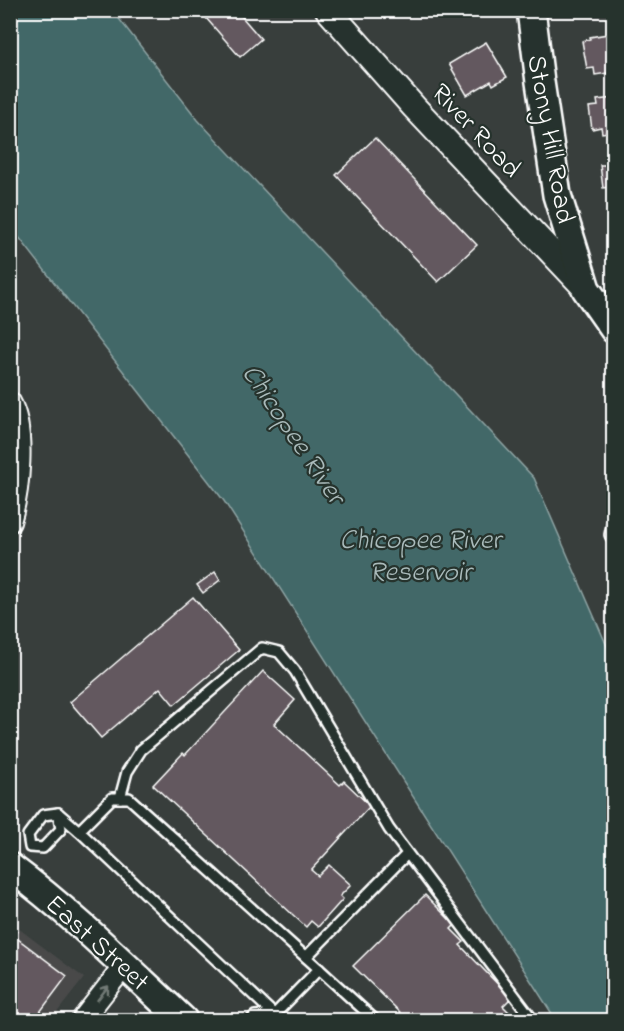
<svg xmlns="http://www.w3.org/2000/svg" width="624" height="1031" viewBox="0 0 624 1031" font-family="'Indie Flower',sans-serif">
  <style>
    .built { fill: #494a4a }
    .water { fill: #436868; stroke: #8ea4a4; stroke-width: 1.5 }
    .building { fill: #63595e; stroke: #fff; stroke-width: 1.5 }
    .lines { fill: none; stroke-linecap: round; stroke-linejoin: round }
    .service-casing { stroke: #fff; stroke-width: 14 }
    .minor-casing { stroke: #fff; stroke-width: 24 }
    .tertiary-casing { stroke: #fff; stroke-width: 28 }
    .secondary-casing { stroke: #fff; stroke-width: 32 }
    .service { stroke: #26332d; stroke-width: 9 }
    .minor { stroke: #26332d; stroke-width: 20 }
    .tertiary { stroke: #26332d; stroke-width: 24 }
    .secondary { stroke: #26332d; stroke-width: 27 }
    .oneway { stroke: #727a76 }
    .labels { text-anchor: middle; stroke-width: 4.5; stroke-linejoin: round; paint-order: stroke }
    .street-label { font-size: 27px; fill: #fff; stroke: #26332d }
    .water-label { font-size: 28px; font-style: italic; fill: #abb; stroke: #26332d }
  </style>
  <rect width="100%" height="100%" fill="#383e3c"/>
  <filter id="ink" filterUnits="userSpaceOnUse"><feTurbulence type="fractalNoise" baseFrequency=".0167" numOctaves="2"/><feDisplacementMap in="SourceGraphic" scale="12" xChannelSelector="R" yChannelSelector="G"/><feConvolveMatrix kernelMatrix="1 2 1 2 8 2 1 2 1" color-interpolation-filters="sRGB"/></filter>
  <g filter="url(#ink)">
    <!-- built -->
    <polygon class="built" points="10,922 84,978 51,1020 11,1020"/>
    <!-- water -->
    <polygon class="water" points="11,10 113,11 198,120 534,478 613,660 613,1020 556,1020 224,501 11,227"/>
    <!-- building -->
    <g class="building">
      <polygon points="199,10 236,10 261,39 240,57"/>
      <polygon points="614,33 614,72 595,75 594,68 587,69 582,41 590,39 590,37"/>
      <polygon points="486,42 507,77 493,85 491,81 467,95 449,64"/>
      <polygon points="614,98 614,131 602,133 601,127 592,129 589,107 598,106 597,100"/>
      <polygon points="375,138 477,245 438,282 336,175"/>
      <polygon points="614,159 614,191 610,191 610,187 603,188 600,165 606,165 606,160"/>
      <polygon points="215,572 220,580 203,593 197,585"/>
      <polygon points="193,597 239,650 174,705 160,688 101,738 70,702"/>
      <polygon points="263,671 295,700 274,724 340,785 344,781 370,806 311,870 318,876 329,865 351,885 340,896 343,899 318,927 311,921 306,927 153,785 183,753 185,755"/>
      <polygon points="425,895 455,925 451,929 464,942 460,945 511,998 503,1006 517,1020 408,1020 353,966"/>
      <polygon points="10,926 17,931 14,936 67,976 34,1020 10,1020"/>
    </g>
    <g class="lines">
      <!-- service casing -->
      <g class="service-casing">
        <g id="service">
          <polyline points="614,516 610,535 614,541"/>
          <polyline points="120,798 127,772 141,750 262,648 279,652 295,671 389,829 533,1020"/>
          <polygon points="58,813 61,829 43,848 30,847 28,835 43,815"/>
          <polyline points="58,813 79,831"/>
          <polyline points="306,957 407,854"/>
          <polyline points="319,969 375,1020"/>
          <polyline points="274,1015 319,969 129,798 112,798 79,831 280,1020"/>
          <polyline points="251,1020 255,1016 274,1015 275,1018"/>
        </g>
      </g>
      <!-- minor casing -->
      <g class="minor-casing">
        <g id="minor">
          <path d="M 10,402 C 26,430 19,492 10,522"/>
          <polyline points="82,1020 125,965"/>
        </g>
      </g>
      <!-- tertiary casing -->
      <g class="tertiary-casing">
        <polyline id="tertiary" points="328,10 414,107 586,289"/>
      </g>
      <!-- secondary casing -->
      <g class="secondary-casing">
        <g id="secondary">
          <polyline points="531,10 540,82 557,195 586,289 614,329"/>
          <path d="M 10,867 C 72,913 127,968 183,1020"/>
        </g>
      </g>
      <!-- service -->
      <use href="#service" class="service"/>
      <!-- minor -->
      <use href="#minor" class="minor"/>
      <!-- tertiary -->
      <use href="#tertiary" class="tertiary"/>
      <!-- secondary -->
      <use href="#secondary" class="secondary"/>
    </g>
    <!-- one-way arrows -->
    <defs><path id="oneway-shaft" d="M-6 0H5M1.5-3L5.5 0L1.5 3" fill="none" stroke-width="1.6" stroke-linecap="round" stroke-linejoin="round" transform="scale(1.5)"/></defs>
    <use class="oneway" href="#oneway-shaft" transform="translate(103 993) rotate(-52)"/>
  </g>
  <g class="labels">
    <!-- street labels -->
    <g class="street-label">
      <text transform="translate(477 130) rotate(47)" y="9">River Road</text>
      <text transform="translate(552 139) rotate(80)" y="9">Stony Hill Road</text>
      <text transform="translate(98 942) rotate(42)" y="9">East Street</text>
    </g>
    <!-- water labels -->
    <g class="water-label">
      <text transform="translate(295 433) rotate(56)" y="10">Chicopee River</text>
      <text x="420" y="548">Chicopee River<tspan x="420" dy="32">Reservoir</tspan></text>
    </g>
  </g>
  <!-- margin -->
  <rect width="624" height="1031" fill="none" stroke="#26332d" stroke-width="36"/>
  <rect x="18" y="18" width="588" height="995" fill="none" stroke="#fff" stroke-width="2" filter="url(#ink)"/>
</svg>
